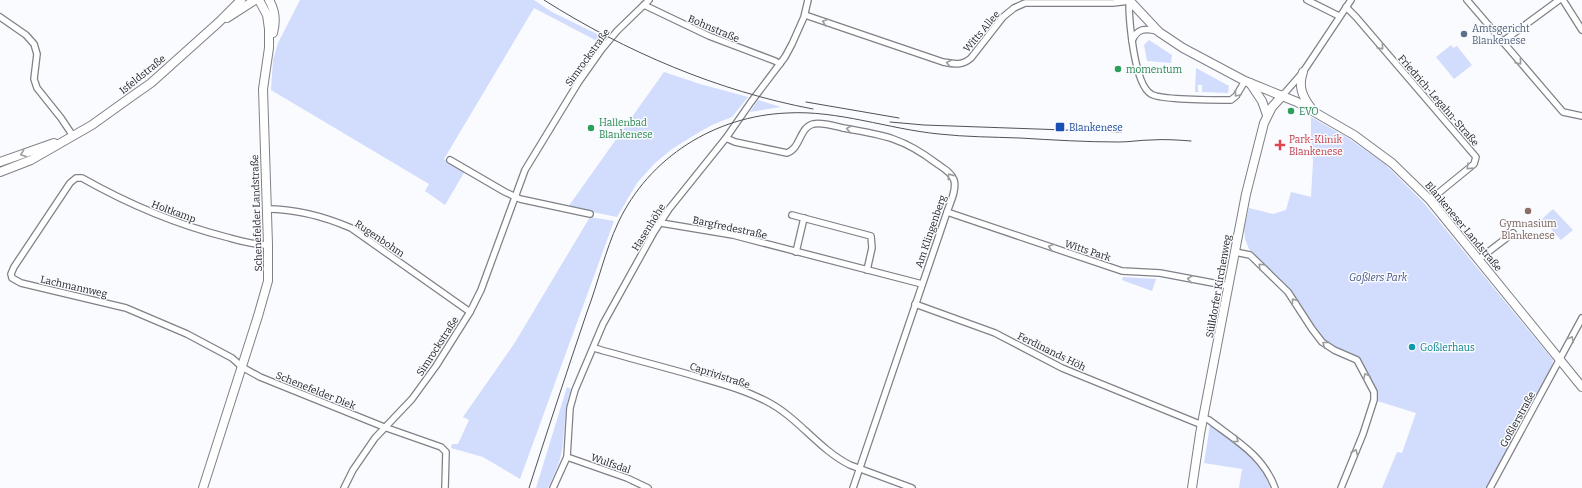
<svg xmlns="http://www.w3.org/2000/svg" width="1582" height="488" viewBox="0 0 1582 488" font-family="Bitter,serif">
  <style>
    .green { fill: #d2dcfc }
    .lines { fill: none; stroke-linecap: round; stroke-linejoin: round }
    .street-casing { stroke: #7f8187; stroke-width: 8 }
    .secondary-casing { stroke: #7f8187; stroke-width: 10 }
    .street { stroke: #fff; stroke-width: 5.5 }
    .secondary { stroke: #fff; stroke-width: 8 }
    .tram { stroke: #515254; stroke-width: 1 }
    .oneway { stroke: #9b9c9c }
    .service-dot { fill: #5c6f8a; stroke: #f9fbff; stroke-width: 1.5 }
    .leisure-dot { fill: #2e9e5b; stroke: #f9fbff; stroke-width: 1.5 }
    .transit-dot { fill: #1a4fb4; stroke: #f9fbff; stroke-width: 1.5 }
    .health-dot { fill: #e0444e; stroke: #f9fbff; stroke-width: 1.5 }
    .education-dot { fill: #8d6e63; stroke: #f9fbff; stroke-width: 1.5 }
    .culture-dot { fill: #0f9aa8; stroke: #f9fbff; stroke-width: 1.5 }
    .labels { text-anchor: middle; stroke-width: 3; stroke-linejoin: round; paint-order: stroke }
    .street-label { font-size: 10px; fill: #212224; stroke: #f9fbff }
    .service-label { font-size: 10px; fill: #4e5e75; stroke: #f9fbff; text-anchor: start }
    .leisure-label { font-size: 10px; fill: #27864d; stroke: #f9fbff; text-anchor: start }
    .transit-label { font-size: 10px; fill: #164399; stroke: #f9fbff; text-anchor: start }
    .health-label { font-size: 10px; fill: #be3a42; stroke: #f9fbff; text-anchor: start }
    .education-label { font-size: 10px; fill: #785e54; stroke: #f9fbff }
    .park-label { font-size: 10px; font-style: italic; fill: #435086; stroke: #f9fbff }
    .culture-label { font-size: 10px; fill: #0d838f; stroke: #f9fbff; text-anchor: start }
  </style>
  <rect width="100%" height="100%" fill="#f9fbff"/>
  <!-- green -->
  <g class="green">
    <polygon points="300,0 534,0 552,12 603,37 599,42 534,8 444,159 465,171 445,205 425,191 429,184 271,90 273,60 278,43"/>
    <polygon points="1149,40 1172,55 1171,63 1147,61 1144,45"/>
    <polygon points="1451,45 1453,48 1457,46 1472,65 1454,79 1436,57"/>
    <polygon points="1196,68 1229,86 1228,93 1202,92 1202,85 1198,85 1198,90 1199,92 1195,92"/>
    <polygon points="664,72 700,84 748,97 732,117 712,125 696,134 672,149 655,163 637,183 617,217 568,207"/>
    <polygon points="758,100 781,107 750,112"/>
    <polygon points="1311,117 1348,138 1385,164 1424,203 1553,360 1552,365 1487,488 1382,488 1397,452 1402,453 1416,413 1374,400 1357,360 1349,353 1332,346 1319,335 1292,293 1249,249 1245,239 1244,228 1249,208 1273,214 1286,210 1291,192 1311,197 1313,162 1311,135"/>
    <polygon points="1553,209 1573,230 1561,240 1542,219"/>
    <polygon points="590,217 614,221 520,479 483,457 451,448 452,444 458,444 469,420 463,417 514,344"/>
    <polygon points="1123,277 1156,279 1152,291 1122,280"/>
    <path d="M 567,387 L 571,389 C 564,409 565,430 562,450 C 560,464 553,476 548,488 L 536,488 Z"/>
    <path d="M 1210,425 C 1233,443 1261,459 1270,488 L 1239,488 L 1242,469 L 1204,463 Z"/>
  </g>
  <g class="lines">
    <!-- street casing -->
    <g class="street-casing">
      <g id="street">
        <polyline points="1307,0 1339,16"/>
        <polyline points="1467,0 1563,112 1582,116"/>
        <polyline points="1563,0 1582,30"/>
        <path d="M 1129,1 C 1129,20 1134,84 1151,94 C 1160,100 1218,100 1231,100 L 1236,96 L 1245,81"/>
        <polyline points="644,5 709,36 775,61 780,64"/>
        <polyline points="1346,7 1356,17 1476,157 1474,164 1430,200"/>
        <path d="M 805,15 L 943,62 C 954,64 962,66 971,58 L 1003,17 L 1014,8 L 1025,3 L 1113,3 L 1129,1"/>
        <polyline points="0,17 26,35 34,44 37,54 34,79 37,88 61,118 73,136"/>
        <path d="M 1132,41 C 1137,28 1146,28 1157,31"/>
        <polyline points="1502,42 1559,0"/>
        <polyline points="1283,95 1303,72 1351,0"/>
        <path d="M 726,138 L 735,142 L 787,153 C 801,148 799,128 813,124 C 822,122 834,126 843,128 C 884,135 903,138 936,163 C 943,168 951,172 954,180 C 957,190 950,203 947,212 L 853,488"/>
        <polyline points="450,160 505,192 520,199 590,214"/>
        <path d="M 267,209 C 297,209 323,216 351,228 L 470,312"/>
        <polyline points="947,212 1122,271 1160,273 1229,286"/>
        <polyline points="792,215 871,236 872,248 867,270"/>
        <polyline points="661,223 733,235 922,284"/>
        <path d="M 268,245 C 254,245 241,241 226,237 C 175,224 128,204 82,178 L 76,178 L 70,183 L 14,267 L 11,274 L 12,278 L 21,283 L 126,308 L 187,334 L 232,358 L 242,367 L 260,377 L 384,427 L 441,447 L 446,452 L 445,488"/>
        <polyline points="796,252 804,218"/>
        <polyline points="1235,252 1250,255 1288,292 1312,329 1322,342 1334,350 1357,360 1374,392 1374,400 1363,434 1341,488"/>
        <polyline points="1479,259 1513,233"/>
        <polyline points="915,304 995,333 1062,368 1202,425"/>
        <path d="M 594,348 C 625,357 656,365 688,374 C 714,382 741,388 766,401 C 798,417 818,449 850,465 L 912,488"/>
        <path d="M 1204,418 L 1209,420 C 1235,440 1263,455 1275,488"/>
        <polyline points="567,457 627,478 648,488"/>
        <polyline points="344,488 353,470 375,438 412,399 436,366 470,312 481,290 525,170 578,83 602,49 617,31 649,0"/>
        <polyline points="553,488 567,457 570,408 575,390 603,324 654,232 669,209 726,138 751,102 785,57 792,44 804,17 808,0"/>
        <polyline points="1490,488 1582,318"/>
      </g>
    </g>
    <!-- secondary casing -->
    <g class="secondary-casing">
      <g id="secondary">
        <path d="M 269,0 C 275,10 276,22 273,33"/>
        <polyline points="1129,0 1159,32 1183,48 1245,81 1297,102 1354,135 1392,163 1430,200 1582,387"/>
        <polyline points="227,18 255,0"/>
        <path d="M 1303,72 C 1298,86 1302,96 1311,108"/>
        <polyline points="1250,83 1262,101 1267,115"/>
        <polyline points="0,162 54,143"/>
        <polyline points="0,172 31,160 92,125 131,97 151,83 219,22 241,0"/>
        <polyline points="203,488 258,316 268,281 268,245 263,89 269,48 269,29 267,15 259,0"/>
        <polyline points="1192,488 1200,434 1246,194 1264,123 1272,107 1283,95"/>
      </g>
    </g>
    <!-- street -->
    <use href="#street" class="street"/>
    <!-- secondary -->
    <use href="#secondary" class="secondary"/>
    <!-- tram -->
    <g class="tram">
      <path d="M 544,0 C 626,52 718,91 813,109"/>
      <polyline points="806,102 899,118"/>
      <polyline points="890,122 924,125 1121,132"/>
      <path d="M 529,488 C 548,429 567,371 587,312 C 598,283 605,251 618,223 C 649,157 715,116 787,113 C 838,110 888,129 939,134 C 966,137 993,137 1020,138 C 1053,140 1086,142 1119,142 C 1130,142 1140,140 1151,140 C 1164,139 1178,140 1191,141"/>
    </g>
  </g>
  <!-- one-way arrows -->
  <defs><path id="oneway-chevron" d="M-2-3.5L2.5 0L-2 3.5" fill="none" stroke-width="1.6" stroke-linecap="round" stroke-linejoin="round"/></defs>
  <g class="oneway">
    <use href="#oneway-chevron" transform="translate(825 22) rotate(-161)"/>
    <use href="#oneway-chevron" transform="translate(1381 47) rotate(49)"/>
    <use href="#oneway-chevron" transform="translate(1519 62) rotate(49)"/>
    <use href="#oneway-chevron" transform="translate(949 63) rotate(-168)"/>
    <use href="#oneway-chevron" transform="translate(1237 94) rotate(130)"/>
    <use href="#oneway-chevron" transform="translate(849 129) rotate(-170)"/>
    <use href="#oneway-chevron" transform="translate(23 154) rotate(160)"/>
    <use href="#oneway-chevron" transform="translate(1469 167) rotate(136)"/>
    <use href="#oneway-chevron" transform="translate(950 176) rotate(-125)"/>
    <use href="#oneway-chevron" transform="translate(1051 247) rotate(-162)"/>
    <use href="#oneway-chevron" transform="translate(1261 266) rotate(-135)"/>
    <use href="#oneway-chevron" transform="translate(1190 279) rotate(-170)"/>
    <use href="#oneway-chevron" transform="translate(1294 301) rotate(-124)"/>
    <use href="#oneway-chevron" transform="translate(1571 339) rotate(-62)"/>
    <use href="#oneway-chevron" transform="translate(1325 344) rotate(-143)"/>
    <use href="#oneway-chevron" transform="translate(1366 376) rotate(-118)"/>
    <use href="#oneway-chevron" transform="translate(1236 440) rotate(37)"/>
    <use href="#oneway-chevron" transform="translate(1355 452) rotate(-67)"/>
  </g>
  <!-- markers -->
  <circle class="service-dot" cx="1464" cy="34" r="4"/>
  <g class="leisure-dot">
    <circle cx="1118" cy="69" r="4"/>
    <circle cx="1291" cy="111" r="4"/>
    <circle cx="591" cy="128" r="4"/>
  </g>
  <rect class="transit-dot" x="1055" y="122" width="10" height="10" rx="2"/>
  <path class="health-dot" d="M1278 139h4v4h4v4h-4v4h-4v-4h-4v-4h4z"/>
  <circle class="education-dot" cx="1528" cy="211" r="4"/>
  <circle class="culture-dot" cx="1412" cy="347" r="4"/>
  <g class="labels">
    <!-- street labels -->
    <g class="street-label">
      <text transform="translate(714 28) rotate(23)" y="4">Bohnstraße</text>
      <text transform="translate(981 31) rotate(-50)" y="4">Witts Allee</text>
      <text transform="translate(587 57) rotate(-54)" y="4">Simrockstraße</text>
      <text transform="translate(142 74) rotate(-39)" y="4">Isfeldstraße</text>
      <text transform="translate(1439 100) rotate(49)" y="4">Friedrich-Legahn-Straße</text>
      <text transform="translate(174 211) rotate(20)" y="4">Holtkamp</text>
      <text transform="translate(256 213) rotate(-92)" y="4">Schenefelder Landstraße</text>
      <text transform="translate(1464 226) rotate(50)" y="4">Blankeneser Landstraße</text>
      <text transform="translate(648 227) rotate(-58)" y="4">Hasenhöhe</text>
      <text transform="translate(730 227) rotate(12)" y="4">Bargfredestraße</text>
      <text transform="translate(930 231) rotate(-71)" y="4">Am Klingenberg</text>
      <text transform="translate(380 238) rotate(34)" y="4">Rugenbohm</text>
      <text transform="translate(1088 250) rotate(18)" y="4">Witts Park</text>
      <text transform="translate(74 286) rotate(13)" y="4">Lachmannweg</text>
      <text transform="translate(1218 286) rotate(-80)" y="4">Sülldorfer Kirchenweg</text>
      <text transform="translate(437 346) rotate(-57)" y="4">Simrockstraße</text>
      <text transform="translate(1052 351) rotate(26)" y="4">Ferdinands Höh</text>
      <text transform="translate(720 375) rotate(18)" y="4">Caprivistraße</text>
      <text transform="translate(316 390) rotate(22)" y="4">Schenefelder Diek</text>
      <text transform="translate(1517 419) rotate(-61)" y="4">Goßlerstraße</text>
      <text transform="translate(611 463) rotate(19)" y="4">Wulfsdal</text>
    </g>
    <!-- service labels -->
    <g class="service-label">
      <text x="1472" y="32">Amtsgericht<tspan x="1472" dy="12">Blankenese</tspan></text>
    </g>
    <!-- leisure labels -->
    <g class="leisure-label">
      <text x="1126" y="73">momentum</text>
      <text x="1299" y="115">EVO</text>
      <text x="599" y="126">Hallenbad<tspan x="599" dy="12">Blankenese</tspan></text>
    </g>
    <!-- transit labels -->
    <g class="transit-label">
      <text x="1069" y="131">Blankenese</text>
    </g>
    <!-- health labels -->
    <g class="health-label">
      <text x="1289" y="143">Park-Klinik<tspan x="1289" dy="12">Blankenese</tspan></text>
    </g>
    <!-- education labels -->
    <g class="education-label">
      <text x="1528" y="227">Gymnasium<tspan x="1528" dy="12">Blankenese</tspan></text>
    </g>
    <!-- park labels -->
    <g class="park-label">
      <text x="1378" y="281">Goßlers Park</text>
    </g>
    <!-- culture labels -->
    <g class="culture-label">
      <text x="1420" y="351">Goßlerhaus</text>
    </g>
  </g>
</svg>
